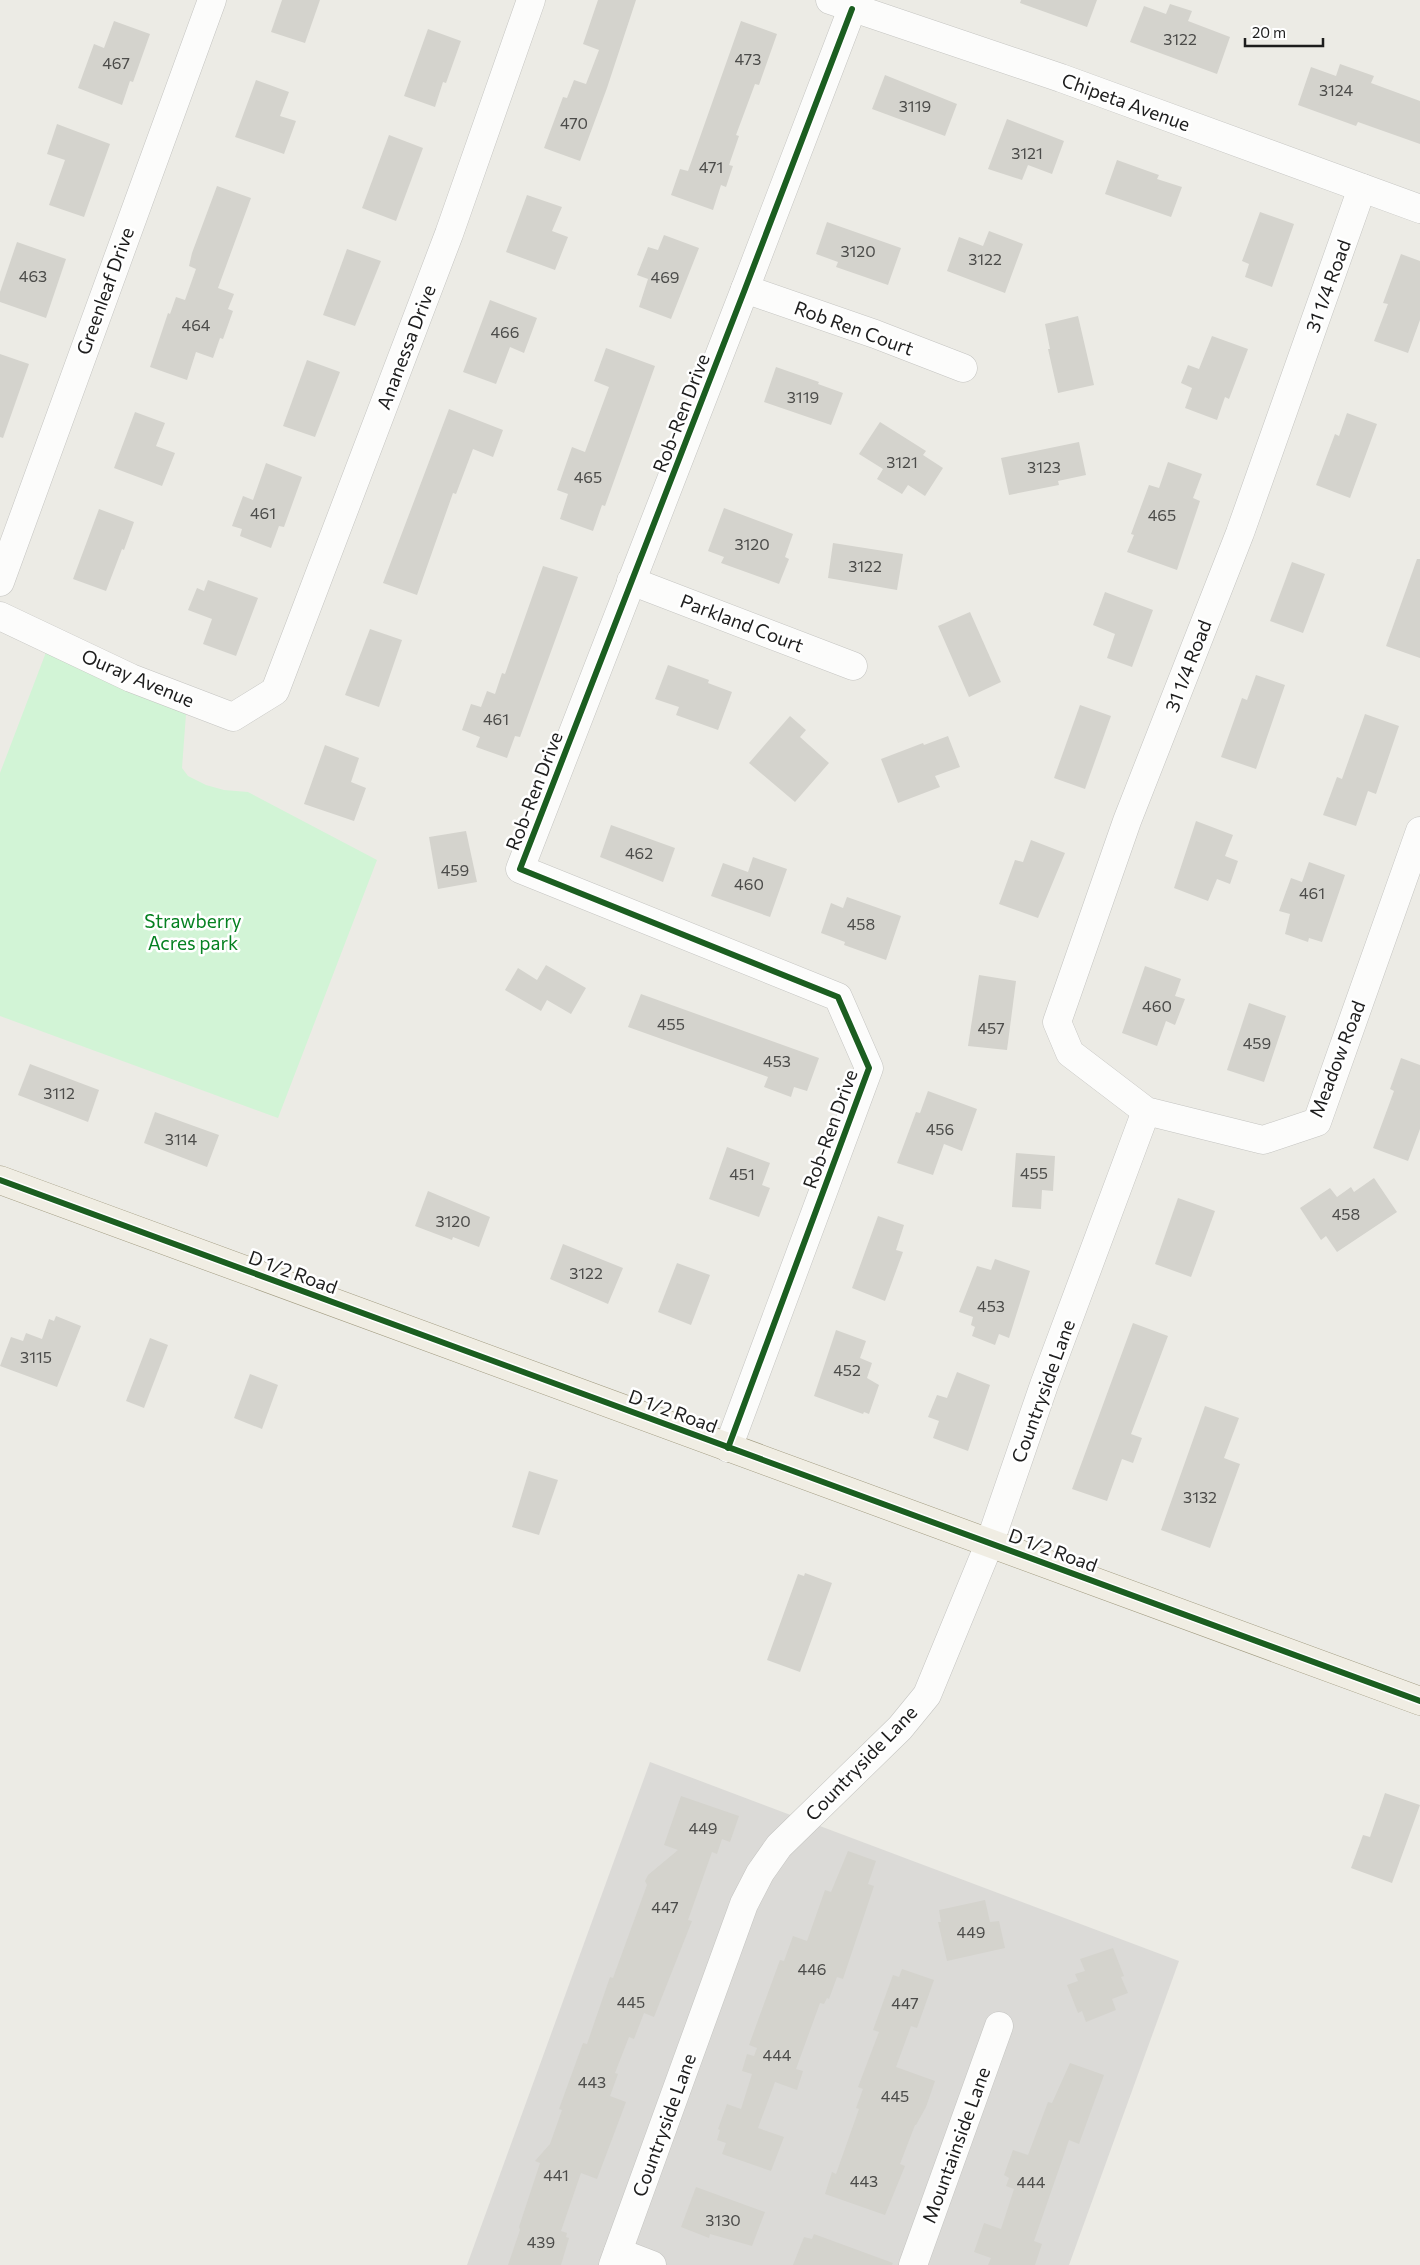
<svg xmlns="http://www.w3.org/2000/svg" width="1420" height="2265" viewBox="0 0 1420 2265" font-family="Commissioner,sans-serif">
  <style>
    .residential { fill: #dbdad7 }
    .park { fill: #d2f4d6 }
    .building { fill: #d4d3cd }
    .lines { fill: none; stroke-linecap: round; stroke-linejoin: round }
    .minor-casing { stroke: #c4c4c1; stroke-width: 29 }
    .major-casing { stroke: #a29c82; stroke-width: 29 }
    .minor { stroke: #fcfcfb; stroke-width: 28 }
    .major { stroke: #f0ede3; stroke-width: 28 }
    .cycleway-casing { stroke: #fff; stroke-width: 9 }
    .cycleway { stroke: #1b5e20; stroke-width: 6 }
    .labels { text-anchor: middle; stroke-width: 5; stroke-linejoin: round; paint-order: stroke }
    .number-label { font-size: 16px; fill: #4c4c4a }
    .street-label { font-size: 19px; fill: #1d1d1d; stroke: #fff }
    .park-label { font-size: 19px; fill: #058121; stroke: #fff }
  </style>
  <rect width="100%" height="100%" fill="#ecebe5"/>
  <!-- residential -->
  <polygon class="residential" points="650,1762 1179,1961 1069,2265 467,2265"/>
  <!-- park -->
  <polygon class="park" points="48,647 186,714 182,768 188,776 206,785 224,790 248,792 377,860 278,1118 0,1016 0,773"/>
  <!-- building -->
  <g class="building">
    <polygon points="282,0 320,0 305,43 271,32"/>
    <polygon points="598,0 636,0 607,88 580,161 544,148 563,97 567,98 574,80 586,84 599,50 583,44"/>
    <polygon points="1021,0 1097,0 1087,27 1020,3"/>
    <polygon points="1170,4 1192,11 1188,21 1230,37 1217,74 1130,42 1144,6 1166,14"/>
    <polygon points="114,21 150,34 133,82 130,81 122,105 78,88 94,44 104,48"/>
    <polygon points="741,21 777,34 759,85 755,84 736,135 739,136 729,165 733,166 726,187 721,185 713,210 671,195 680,169 688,171"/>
    <polygon points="428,29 461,41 446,83 443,82 435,107 404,96"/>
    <polygon points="1340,64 1374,76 1371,83 1420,101 1420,144 1358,122 1356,126 1298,105 1311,67 1336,76"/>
    <polygon points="885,75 957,104 945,136 872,109"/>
    <polygon points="256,80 289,92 280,116 296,121 284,154 235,137"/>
    <polygon points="1007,119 1064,141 1052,174 1028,165 1022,180 988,169"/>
    <polygon points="57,124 110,144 84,217 49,205 65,160 47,154"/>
    <polygon points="389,135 423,148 396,221 362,208"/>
    <polygon points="1117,160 1159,175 1157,179 1182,187 1171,217 1105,194"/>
    <polygon points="217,186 251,198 218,288 234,294 228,309 233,311 223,339 220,338 213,358 196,352 187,380 150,367 168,313 170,314 176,297 185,300 196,269 189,266 192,253"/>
    <polygon points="527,195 562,207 552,231 568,237 555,270 506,252"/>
    <polygon points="1260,212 1294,224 1272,287 1245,277 1249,264 1242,261"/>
    <polygon points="827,222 901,248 888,285 836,267 838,262 816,254"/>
    <polygon points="989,231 1023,244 1005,293 947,271 959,237 983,246"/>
    <polygon points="664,235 699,248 671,319 639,307 648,279 637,275 648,247 658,250"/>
    <polygon points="17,242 66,259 46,318 0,302 0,292"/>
    <polygon points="347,249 381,261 355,326 323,315"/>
    <polygon points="1401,254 1420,261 1420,320 1408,353 1374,341 1388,304 1383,303"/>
    <polygon points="490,300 537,318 524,353 510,347 496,384 463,372"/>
    <polygon points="1078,316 1094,385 1058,393 1048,349 1050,349 1045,324"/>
    <polygon points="1212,336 1248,349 1229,399 1225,397 1217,420 1185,408 1192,388 1181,383 1188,365 1199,369"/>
    <polygon points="606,348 655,366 605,506 602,505 593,531 560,519 568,494 557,490 572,447 585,452 609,387 594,381"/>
    <polygon points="0,354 29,364 3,438 0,437"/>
    <polygon points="307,360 340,372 315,437 283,426"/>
    <polygon points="776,367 819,382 818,384 843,393 831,425 764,402"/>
    <polygon points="449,409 503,430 493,457 473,449 456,494 453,493 417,595 383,583"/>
    <polygon points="135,412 165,423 156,446 175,453 162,486 114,468"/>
    <polygon points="1347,413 1377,424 1350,498 1316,485 1335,434 1339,436"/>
    <polygon points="880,422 926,451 923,455 943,468 925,496 908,485 902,494 877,479 883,469 859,454"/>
    <polygon points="1079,442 1086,475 1058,481 1059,485 1009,495 1001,458"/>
    <polygon points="1168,462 1202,474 1193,498 1200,501 1177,570 1127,552 1134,535 1131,534 1149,485 1159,488"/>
    <polygon points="266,463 302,477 284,527 279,526 271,548 240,536 242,529 232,526 243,496 253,500"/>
    <polygon points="724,508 793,534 785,557 789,559 779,584 721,563 724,557 708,551"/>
    <polygon points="99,509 134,522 124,550 122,549 106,591 73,579"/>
    <polygon points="833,543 903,554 897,590 828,578"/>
    <polygon points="1417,559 1420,559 1420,658 1386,646"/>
    <polygon points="1292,562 1325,574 1303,633 1270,621"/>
    <polygon points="543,566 578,577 520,737 515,736 507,758 476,747 480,737 462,730 471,704 481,707 487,691 495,694 502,673 505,674"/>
    <polygon points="208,580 258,598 236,656 203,644 212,619 188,610 197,588 204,591"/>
    <polygon points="1105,592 1153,610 1132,667 1107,658 1115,634 1093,625"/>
    <polygon points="970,612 1001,682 969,697 938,626"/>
    <polygon points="370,629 402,640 379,707 345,695"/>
    <polygon points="668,665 709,680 708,683 732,692 718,730 676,715 679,707 655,699"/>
    <polygon points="1256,675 1285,685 1256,769 1221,757 1242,698 1247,700"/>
    <polygon points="1080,705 1111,716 1085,789 1054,778"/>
    <polygon points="1365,714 1399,726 1376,794 1368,791 1356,826 1323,815 1337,777 1342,779"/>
    <polygon points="790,716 806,730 800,737 829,763 795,802 749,763"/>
    <polygon points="948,736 960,767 935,776 940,787 898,803 881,759 923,743 924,745"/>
    <polygon points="325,745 359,758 351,782 366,788 354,821 304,804"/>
    <polygon points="1196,821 1233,835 1225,856 1238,861 1230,884 1217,879 1208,901 1174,888"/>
    <polygon points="611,825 675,848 663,882 600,857"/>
    <polygon points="466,831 477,882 438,889 429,837"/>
    <polygon points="1031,840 1065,853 1038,918 999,904 1015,860 1023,862"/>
    <polygon points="753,857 787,869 770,917 711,896 723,863 748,872"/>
    <polygon points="1309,862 1345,875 1322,942 1309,938 1308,942 1285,934 1290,914 1279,911 1291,878 1302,882"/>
    <polygon points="847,897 901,916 886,960 844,945 845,942 821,933 831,903 843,908"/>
    <polygon points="546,965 586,988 571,1014 547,1000 541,1011 505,990 518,968 537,980"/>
    <polygon points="1145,966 1181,979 1175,996 1185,999 1175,1025 1166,1021 1157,1046 1122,1033"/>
    <polygon points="979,975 1016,981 1007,1050 968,1046"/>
    <polygon points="641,994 819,1058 807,1091 794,1087 791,1097 764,1087 768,1077 628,1027"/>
    <polygon points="1249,1003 1286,1016 1264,1082 1227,1070"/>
    <polygon points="1401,1058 1420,1065 1420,1129 1408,1161 1373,1148 1394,1091 1390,1089"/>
    <polygon points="30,1064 99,1090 88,1122 18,1095"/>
    <polygon points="928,1091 977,1109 962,1151 944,1144 933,1175 897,1163 916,1112 920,1113"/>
    <polygon points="155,1112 219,1135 207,1167 144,1143"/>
    <polygon points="727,1147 770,1163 762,1185 770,1188 759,1217 709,1199"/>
    <polygon points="1016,1153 1055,1156 1053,1191 1042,1190 1041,1209 1012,1207"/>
    <polygon points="1374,1178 1397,1212 1337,1252 1326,1236 1321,1240 1300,1208 1330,1188 1337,1197 1351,1187 1354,1192"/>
    <polygon points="428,1191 490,1217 479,1247 453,1237 452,1240 415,1226"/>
    <polygon points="1178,1198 1215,1211 1191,1277 1155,1264"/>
    <polygon points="878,1216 904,1225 896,1250 903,1252 885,1301 852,1288"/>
    <polygon points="563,1244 623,1268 608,1304 550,1279"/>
    <polygon points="995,1259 1030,1271 1009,1338 999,1334 995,1345 972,1336 975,1327 971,1325 973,1317 959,1312 977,1266 991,1270"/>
    <polygon points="677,1263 710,1275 691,1325 658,1312"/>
    <polygon points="56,1316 81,1326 57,1387 0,1366 11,1337 23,1341 26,1333 42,1339 49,1319 54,1321"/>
    <polygon points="1133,1323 1168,1336 1131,1434 1142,1438 1133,1463 1122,1459 1107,1501 1072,1489"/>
    <polygon points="836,1330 866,1341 860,1358 872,1363 867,1378 879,1385 869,1414 864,1412 863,1414 814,1396"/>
    <polygon points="150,1338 168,1345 144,1408 126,1401"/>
    <polygon points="957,1372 990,1385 968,1451 933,1438 939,1421 928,1417 937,1395 947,1398"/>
    <polygon points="250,1374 278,1385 262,1429 234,1418"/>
    <polygon points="1205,1406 1239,1418 1224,1458 1240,1464 1210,1548 1161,1530"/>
    <polygon points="529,1471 558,1480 539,1535 512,1527"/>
    <polygon points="805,1573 832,1583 800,1672 767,1660 798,1574 804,1576"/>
    <polygon points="1385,1793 1420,1805 1392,1883 1351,1868 1363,1835 1370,1837"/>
    <polygon points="681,1796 739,1816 730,1842 722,1839 717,1854 712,1852 688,1920 692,1921 654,2017 644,2013 634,2039 629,2037 615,2073 618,2074 610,2096 626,2102 597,2179 581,2173 561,2231 567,2233 566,2237 569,2238 561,2265 508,2265 520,2230 519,2227 540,2163 535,2161 550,2144 562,2110 559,2109 583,2043 587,2044 610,1977 613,1978 647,1885 645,1881 648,1875 678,1850 664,1845"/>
    <polygon points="848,1851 876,1861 868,1884 874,1886 843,1979 837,1977 829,1999 827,1998 824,2004 820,2003 796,2069 803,2071 797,2090 775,2082 758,2128 784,2137 771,2171 722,2154 726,2143 717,2140 720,2130 718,2129 727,2104 741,2109 752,2074 742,2071 747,2054 754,2056 757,2048 749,2045 780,1960 784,1961 793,1936 807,1941 825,1890 831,1892"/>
    <polygon points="985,1900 990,1922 999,1921 1005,1948 947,1961 938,1922 941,1922 939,1910"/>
    <polygon points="1113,1948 1124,1976 1121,1977 1128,1993 1112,1999 1116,2010 1086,2022 1082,2011 1078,2013 1067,1985 1078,1981 1075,1974 1085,1971 1080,1959"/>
    <polygon points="902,1969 934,1980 917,2028 911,2026 896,2067 935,2081 926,2107 916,2125 915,2125 900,2164 905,2166 885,2215 825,2194 832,2172 836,2174 859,2109 856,2108 863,2089 858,2087 879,2032 873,2030 893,1975 899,1977"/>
    <polygon points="1070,2063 1104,2075 1079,2144 1069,2140 1034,2241 1042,2244 1035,2265 988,2265 991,2258 974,2252 984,2223 1001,2229 1014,2189 1006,2186 1009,2178 1004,2175 1013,2150 1028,2155 1048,2102 1052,2103"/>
    <polygon points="696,2187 765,2212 752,2246 710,2234 709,2238 681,2227"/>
    <polygon points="814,2234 893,2263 892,2265 793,2265 804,2237 812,2239"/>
  </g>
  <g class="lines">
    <!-- minor casing -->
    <g class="minor-casing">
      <g id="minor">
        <polyline points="830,0 1061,78 1420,209"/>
        <polyline points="1362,188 1240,533 1127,821 1057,1022 1070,1053 1146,1111 1263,1140 1317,1122 1420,831"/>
        <polyline points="745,289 875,334 963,368"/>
        <polyline points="631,581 853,666"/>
        <polyline points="0,582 212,0"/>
        <polyline points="0,616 131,678 233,717 275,691 449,234 531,0"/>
        <polyline points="728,1448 869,1068 838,997 520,869 745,289 852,9"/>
        <polyline points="618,2252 652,2265"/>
        <polyline points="613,2265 744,1904 760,1873 779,1846 900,1728 927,1695 990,1542 1044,1385 1146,1111"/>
        <polyline points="913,2265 999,2026"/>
      </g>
    </g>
    <!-- major casing -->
    <g class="major-casing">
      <polyline id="major" points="0,1180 1420,1701"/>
    </g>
    <!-- minor -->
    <use href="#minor" class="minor"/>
    <!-- major -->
    <use href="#major" class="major"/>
    <!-- cycleway casing -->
    <g class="cycleway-casing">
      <g id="cycleway">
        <polyline points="0,1180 1420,1701"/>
        <polyline points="728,1448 869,1068 838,997 520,869 745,289 852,9"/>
      </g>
    </g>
    <!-- cycleway -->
    <use href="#cycleway" class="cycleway"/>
  </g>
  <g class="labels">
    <!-- number labels -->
    <g class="number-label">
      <text x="1180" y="45">3122</text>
      <text x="748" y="65">473</text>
      <text x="116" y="69">467</text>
      <text x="1336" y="96">3124</text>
      <text x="915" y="112">3119</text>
      <text x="574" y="129">470</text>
      <text x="1027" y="159">3121</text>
      <text x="711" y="173">471</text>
      <text x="858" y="257">3120</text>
      <text x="985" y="265">3122</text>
      <text x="33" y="282">463</text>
      <text x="665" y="283">469</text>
      <text x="196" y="331">464</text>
      <text x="505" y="338">466</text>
      <text x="803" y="403">3119</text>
      <text x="902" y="468">3121</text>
      <text x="1044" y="473">3123</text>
      <text x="588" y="483">465</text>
      <text x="263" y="519">461</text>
      <text x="1162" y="521">465</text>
      <text x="752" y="550">3120</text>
      <text x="865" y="572">3122</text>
      <text x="496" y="725">461</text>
      <text x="639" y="859">462</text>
      <text x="455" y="876">459</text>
      <text x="749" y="890">460</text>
      <text x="1312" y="899">461</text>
      <text x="861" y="930">458</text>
      <text x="1157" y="1012">460</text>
      <text x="671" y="1030">455</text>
      <text x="991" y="1034">457</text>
      <text x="1257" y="1049">459</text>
      <text x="777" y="1067">453</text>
      <text x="59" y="1099">3112</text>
      <text x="940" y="1135">456</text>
      <text x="181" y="1145">3114</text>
      <text x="1034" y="1179">455</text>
      <text x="742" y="1180">451</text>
      <text x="1346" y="1220">458</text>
      <text x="453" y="1227">3120</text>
      <text x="586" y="1279">3122</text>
      <text x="991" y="1312">453</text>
      <text x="36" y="1363">3115</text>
      <text x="847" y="1376">452</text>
      <text x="1200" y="1503">3132</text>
      <text x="703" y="1834">449</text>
      <text x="665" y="1913">447</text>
      <text x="971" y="1938">449</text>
      <text x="812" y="1975">446</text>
      <text x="631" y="2008">445</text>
      <text x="905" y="2009">447</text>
      <text x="777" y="2061">444</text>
      <text x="592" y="2088">443</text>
      <text x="895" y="2102">445</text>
      <text x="556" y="2181">441</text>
      <text x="864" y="2187">443</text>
      <text x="1031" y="2188">444</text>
      <text x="723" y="2226">3130</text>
      <text x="541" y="2248">439</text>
    </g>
    <!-- street labels -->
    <g class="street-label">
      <text transform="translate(1126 102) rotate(20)" y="7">Chipeta Avenue</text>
      <text transform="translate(1328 286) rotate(-70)" y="7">31 1/4 Road</text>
      <text transform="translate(105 291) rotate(-70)" y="7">Greenleaf Drive</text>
      <text transform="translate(854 328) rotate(20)" y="7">Rob Ren Court</text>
      <text transform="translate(406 347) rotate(-69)" y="7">Ananessa Drive</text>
      <text transform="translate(681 413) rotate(-69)" y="7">Rob-Ren Drive</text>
      <text transform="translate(742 623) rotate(21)" y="7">Parkland Court</text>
      <text transform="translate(1188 666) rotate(-69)" y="7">31 1/4 Road</text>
      <text transform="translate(138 678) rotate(23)" y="7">Ouray Avenue</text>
      <text transform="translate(534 791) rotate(-69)" y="7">Rob-Ren Drive</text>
      <text transform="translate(1337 1059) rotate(-69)" y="7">Meadow Road</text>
      <text transform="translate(830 1129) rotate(-70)" y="7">Rob-Ren Drive</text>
      <text transform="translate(293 1272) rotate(20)" y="7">D 1/2 Road</text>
      <text transform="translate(1043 1391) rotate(-70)" y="7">Countryside Lane</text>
      <text transform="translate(673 1411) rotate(20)" y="7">D 1/2 Road</text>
      <text transform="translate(1053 1550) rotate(20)" y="7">D 1/2 Road</text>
      <text transform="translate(861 1763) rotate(-46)" y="7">Countryside Lane</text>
      <text transform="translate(664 2125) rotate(-70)" y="7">Countryside Lane</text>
      <text transform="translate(956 2145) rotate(-70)" y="7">Mountainside Lane</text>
    </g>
    <!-- park labels -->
    <g class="park-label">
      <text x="193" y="928">Strawberry<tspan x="193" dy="22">Acres park</tspan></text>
    </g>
  </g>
  <!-- scale -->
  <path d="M1245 38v8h78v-8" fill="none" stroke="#1d1d1d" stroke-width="2.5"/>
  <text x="1252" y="38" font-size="15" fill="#1d1d1d" stroke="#ffffff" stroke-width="4" paint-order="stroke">20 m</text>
</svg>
